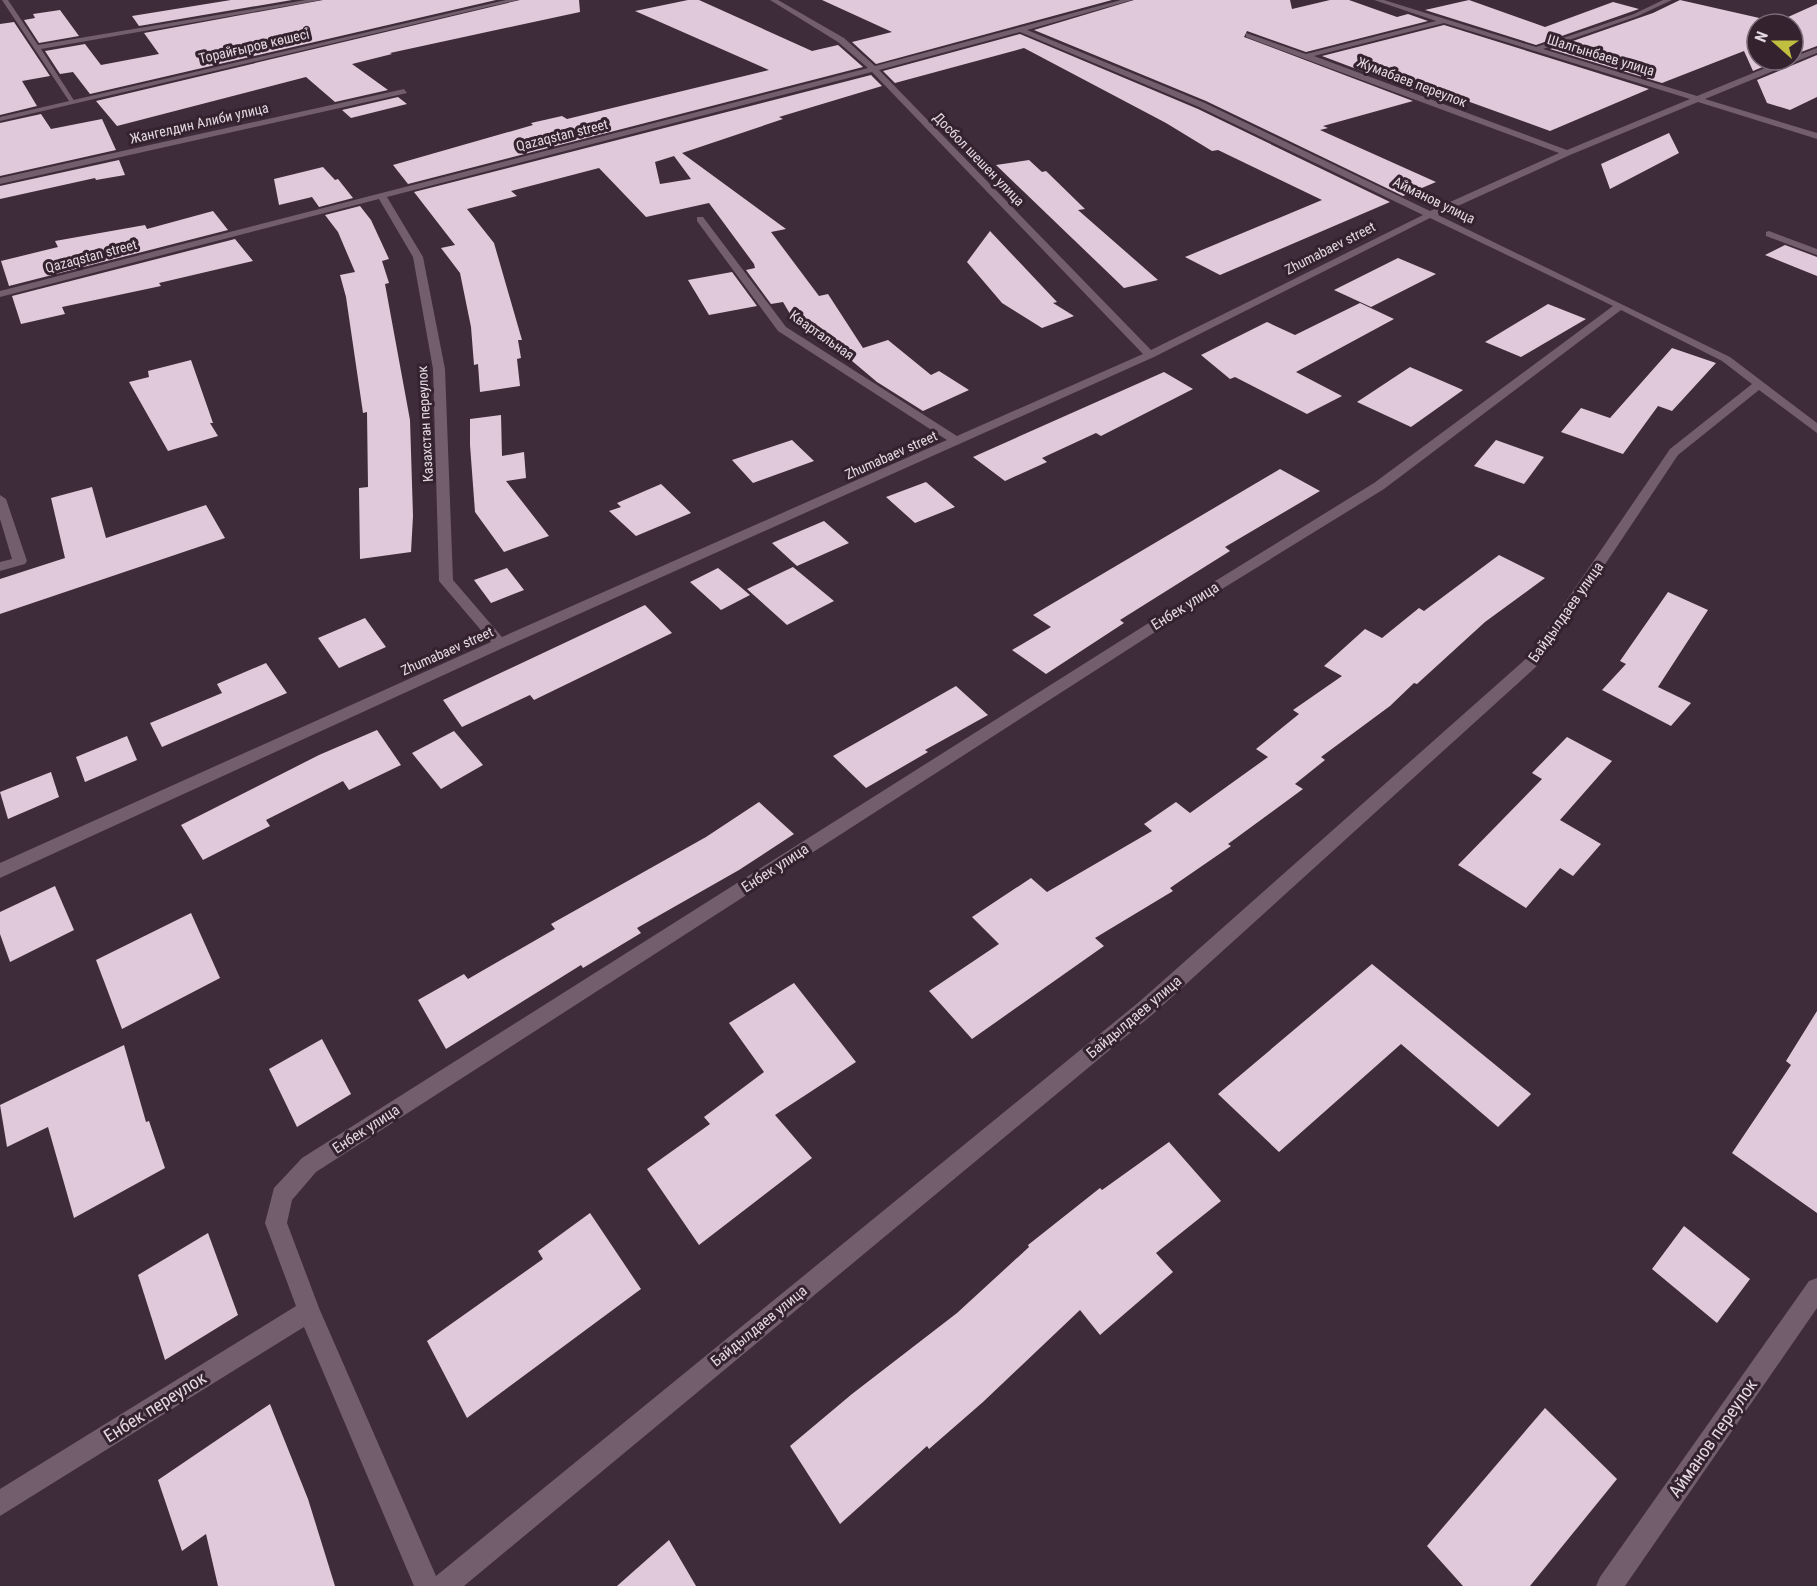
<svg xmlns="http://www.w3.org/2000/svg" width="1817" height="1586" viewBox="0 0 1817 1586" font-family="'Roboto Condensed',sans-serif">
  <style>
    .building { fill: #e0c9da; fill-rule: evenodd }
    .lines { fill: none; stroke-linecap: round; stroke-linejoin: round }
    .minor { fill: #725e6d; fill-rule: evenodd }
    .tertiary { fill: #725e6d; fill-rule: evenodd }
    .labels { text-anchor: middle; stroke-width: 6; stroke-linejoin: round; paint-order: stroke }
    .far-street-label { font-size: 14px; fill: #e3d8e0; stroke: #34222f }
    .street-label { font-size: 15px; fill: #e3d8e0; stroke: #34222f }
    .near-street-label { font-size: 18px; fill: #e3d8e0; stroke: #34222f }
  </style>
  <rect width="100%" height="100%" fill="#3e2c3a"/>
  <!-- building -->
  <g class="building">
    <polygon points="231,0 292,0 139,26 132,16"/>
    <polygon points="323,0 496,0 90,94 73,72 60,74 45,51 85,44 101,65 159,54 144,33"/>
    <polygon points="520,0 579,0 580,12 390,53 392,54 352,64 388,90 335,102 306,77 117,126 96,101"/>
    <polygon points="688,0 699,0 812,51 838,45 863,67 408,184 393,165 533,125 531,123 562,116 567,119 769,70 635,11"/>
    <polygon points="822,0 1112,0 876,64 852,42 892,32"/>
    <polygon points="1134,0 1290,0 1292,9 1330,0 1349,0 1397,17 1408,14 1428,21 1306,52 1247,31 1244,37 1413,101 1323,126 1328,128 1320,130 1436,182 1403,196 1206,101 1034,30"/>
    <polygon points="1469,0 1545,27 1613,2 1639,9 1536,45 1425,10"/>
    <polygon points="1680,0 1777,22 1817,4 1817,46 1793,55 1793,24 1757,24 1757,60 1779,60 1753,71 1744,51 1662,83 1550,49 1653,13"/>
    <polygon points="60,10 79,36 39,43 24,20 35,18 33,14"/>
    <polygon points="14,22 50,76 22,81 37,106 0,115 0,24"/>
    <polygon points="1444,25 1649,89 1550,131 1445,93 1431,97 1322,56"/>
    <polygon points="1020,34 1198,109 1390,202 1220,275 1185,257 1322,200 1218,150 1212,151 1166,123 1024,48 895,83 883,71"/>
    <polygon points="1817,55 1817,97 1790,110 1767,103 1757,80"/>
    <path d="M 871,75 L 882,86 L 779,117 L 783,119 L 682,153 L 786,229 L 771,232 L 819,296 L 828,294 L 863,348 L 888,340 L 931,375 L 939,371 L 969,390 L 923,411 L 877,382 L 801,318 L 793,319 L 783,302 L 771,304 L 746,270 L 755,268 L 754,264 L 709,203 L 646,217 L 599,168 L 511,191 L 517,196 L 467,209 L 494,243 L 522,340 L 518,340 L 521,358 L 517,359 L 520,386 L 480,392 L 478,364 L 474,365 L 471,327 L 460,273 L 441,248 L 455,245 L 414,192 ZM 674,156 L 691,179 L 660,184 L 655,162 Z"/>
    <polygon points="398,97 407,104 351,118 342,110"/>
    <polygon points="41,114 51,129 102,119 116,150 0,176 0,123"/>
    <polygon points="1669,133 1679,153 1610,189 1601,164"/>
    <polygon points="119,160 125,175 96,180 95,178 0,199 0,186"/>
    <polygon points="1029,160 1042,172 1046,171 1085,209 1078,210 1158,280 1124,288 996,165"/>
    <polygon points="323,167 335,180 338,179 353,198 319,207 312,197 279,205 274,179"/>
    <polygon points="360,206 371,220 389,259 382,261 389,283 385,284 410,420 413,516 411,552 360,559 359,488 368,487 367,412 363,413 346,297 340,275 355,272 338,232 325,215"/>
    <polygon points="213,211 228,230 9,286 1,261 58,247 55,241 145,225 147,229"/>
    <polygon points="990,231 1057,302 1053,303 1074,316 1042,328 1002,303 967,262"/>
    <polygon points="235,239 253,261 159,283 161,286 62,307 65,314 21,324 12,296"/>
    <polygon points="1785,245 1817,257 1817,276 1765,255"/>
    <polygon points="1398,258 1436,274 1371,307 1334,290"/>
    <polygon points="732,272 757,306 709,315 688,280"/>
    <polygon points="1360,303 1394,319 1296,372 1342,396 1307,414 1235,377 1230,379 1201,355 1267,322 1295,335"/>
    <polygon points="1548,304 1586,319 1521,357 1485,342"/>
    <polygon points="1672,348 1716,363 1672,411 1658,406 1623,454 1561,432 1581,408 1610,418"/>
    <polygon points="191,360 213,423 210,423 218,436 168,451 129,382 149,377 148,371"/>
    <polygon points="1410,367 1463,390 1411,427 1357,402"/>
    <polygon points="1164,372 1193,389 1101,436 1096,433 1042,458 1047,462 1005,481 973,457"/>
    <polygon points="501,415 502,456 524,452 526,478 506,481 549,536 504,552 475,512 470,445 470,419"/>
    <polygon points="792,440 814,461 753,483 732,460"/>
    <polygon points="1496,440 1544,457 1524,484 1474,466"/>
    <polygon points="1280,469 1320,491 1225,547 1230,551 1120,620 1124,623 1046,674 1012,650 1051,627 1033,615"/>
    <polygon points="926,482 955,507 915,523 886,497"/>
    <polygon points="661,484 691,513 636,536 609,511 621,507 617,503"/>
    <polygon points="92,487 106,538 206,505 225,538 0,614 0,579 65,558 51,498"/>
    <polygon points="824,521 849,543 797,566 772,543"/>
    <polygon points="1499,555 1545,578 1485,622 1417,684 1414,683 1390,706 1321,757 1325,760 1295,784 1303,789 1228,844 1231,846 1170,888 1173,891 1095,938 1104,946 972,1039 929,991 999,944 972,917 1031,878 1047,892 1152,831 1144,824 1176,802 1190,813 1268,757 1256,749 1299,714 1293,710 1342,676 1324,666 1365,629 1382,638 1419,608 1424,611"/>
    <polygon points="793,567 834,601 787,625 747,589"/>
    <polygon points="507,568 524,590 491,603 474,580"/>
    <polygon points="718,568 750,595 721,610 690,582"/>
    <polygon points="1668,592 1708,610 1658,687 1691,703 1671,726 1602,690 1626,664 1620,661"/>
    <polygon points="645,605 672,633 534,700 530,695 462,727 443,700"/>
    <polygon points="365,618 386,647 339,668 318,638"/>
    <polygon points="266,663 287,693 162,747 150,723 222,693 217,684"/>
    <polygon points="956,686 988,715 925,750 928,752 866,788 833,756"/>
    <polygon points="377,730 401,765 349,790 343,781 266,820 270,826 203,860 181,825 319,755"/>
    <polygon points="454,731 483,765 441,789 412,753"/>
    <polygon points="127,736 137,760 85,782 76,757"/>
    <polygon points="1567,737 1612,761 1560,820 1601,844 1573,876 1560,868 1526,908 1458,865 1542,779 1532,773"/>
    <polygon points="51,772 59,797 8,819 0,792"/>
    <polygon points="759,802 794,834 739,870 637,928 641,933 583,968 581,965 446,1049 418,1000 464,974 468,979 555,929 551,924 706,837"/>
    <polygon points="55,886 74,930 10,962 0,934 0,912"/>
    <polygon points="191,913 220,978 122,1029 96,960"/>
    <polygon points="1372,964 1531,1094 1498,1127 1401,1044 1279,1152 1218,1094"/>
    <polygon points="794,983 856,1062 775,1115 812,1158 699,1245 647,1169 710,1124 704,1117 764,1072 729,1023"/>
    <polygon points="1817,1011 1817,1213 1732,1153 1791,1065 1786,1061"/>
    <polygon points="322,1039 351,1094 297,1127 269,1069"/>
    <polygon points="124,1045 146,1122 149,1121 165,1168 74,1218 48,1127 7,1147 0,1105"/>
    <polygon points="1169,1142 1221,1201 1156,1253 1173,1272 1100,1335 1080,1310 983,1402 929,1449 927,1446 840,1524 790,1446 852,1394 957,1313 1029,1247 1028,1245 1100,1188 1102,1190"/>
    <polygon points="590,1213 641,1289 467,1418 427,1341 543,1259 538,1251"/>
    <polygon points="1684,1226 1750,1279 1717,1323 1652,1269"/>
    <polygon points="208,1233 238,1315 165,1360 138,1275"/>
    <polygon points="270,1404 308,1499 335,1586 218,1586 206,1534 182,1551 158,1480"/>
    <polygon points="1545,1408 1617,1479 1530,1586 1463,1586 1427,1546"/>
    <polygon points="669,1540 696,1586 617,1586"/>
  </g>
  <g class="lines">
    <!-- minor -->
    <g class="minor">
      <polygon points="2,0 8,0 38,45 306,0 321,0 41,49 75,102 71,104"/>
      <path d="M 770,0 L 778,0 L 844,38 L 875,66 L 1121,0 L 1132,0 L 1027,30 L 1205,103 L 1430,211 L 1559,153 L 1246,37 L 1246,33 L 1306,54 L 1436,21 L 1374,0 L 1384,0 L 1536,47 L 1634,14 L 1663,0 L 1672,0 L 1638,16 L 1543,49 L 1697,96 L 1785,60 L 1793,60 L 1793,57 L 1817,48 L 1817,53 L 1705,99 L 1817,133 L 1817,139 L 1698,102 L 1570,155 L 1438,215 L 1730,357 L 1817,423 L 1817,433 L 1759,390 L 1678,455 L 1538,665 L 1153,1014 L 464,1586 L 414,1586 L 304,1327 L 0,1516 L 0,1489 L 296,1306 L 265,1223 L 274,1188 L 302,1158 L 1212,583 L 1374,483 L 1613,306 L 1430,218 L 1154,357 L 505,647 L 0,878 L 0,863 L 491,642 L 439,581 L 433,369 L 413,257 L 379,199 L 0,297 L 0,291 L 868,68 L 838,42 ZM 1444,23 L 1690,99 L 1567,150 L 1314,56 ZM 1020,32 L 1199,107 L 1423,215 L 1151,350 L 879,70 ZM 872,72 L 1143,354 L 957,436 L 786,327 L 703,217 L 697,217 L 697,221 L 778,331 L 947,440 L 502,637 L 453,580 L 445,369 L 423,257 L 387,197 ZM 1621,310 L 1722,361 L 1752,384 L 1670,449 L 1528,657 L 1139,1002 L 436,1576 L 319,1308 L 287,1223 L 292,1200 L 316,1172 L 1222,589 L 1384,489 Z"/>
      <polygon points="404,89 407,93 0,184 0,178"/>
      <polygon points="1769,231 1817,249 1817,255 1766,236 1766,232"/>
      <polygon points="0,495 6,499 27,561 25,564 0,571 0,562 12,559 0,519"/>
      <polygon points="1817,1278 1817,1308 1625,1586 1596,1586 1600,1577 1809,1281"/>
    </g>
    <!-- tertiary -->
    <polygon class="tertiary" points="506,0 518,0 0,121 0,117"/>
  </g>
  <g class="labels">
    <!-- far-street labels -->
    <g class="far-street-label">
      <text transform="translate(254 46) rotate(-13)" y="5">Торайғыров көшесі</text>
      <text transform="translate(1601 55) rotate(17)" y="5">Шалгынбаев улица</text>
      <text transform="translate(1412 82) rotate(21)" y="5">Жумабаев переулок</text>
      <text transform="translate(199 123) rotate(-13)" y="5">Жангелдин Алиби улица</text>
      <text transform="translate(562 135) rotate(-14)" y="5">Qazaqstan street</text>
      <text transform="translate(979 159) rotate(46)" y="5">Досбол шешен улица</text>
      <text transform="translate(1434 200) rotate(26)" y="5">Айманов улица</text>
      <text transform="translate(1330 248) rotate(-27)" y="5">Zhumabaev street</text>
      <text transform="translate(91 256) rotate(-15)" y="5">Qazaqstan street</text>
      <text transform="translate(822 335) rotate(35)" y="5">Квартальная</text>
      <text transform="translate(425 424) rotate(-93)" y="5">Казахстан переулок</text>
      <text transform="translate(891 455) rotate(-24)" y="5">Zhumabaev street</text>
      <text transform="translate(447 651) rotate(-24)" y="5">Zhumabaev street</text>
    </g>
    <!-- street labels -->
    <g class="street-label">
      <text transform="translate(1185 606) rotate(-32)" y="5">Енбек улица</text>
      <text transform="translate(1566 612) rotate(-55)" y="5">Байдылдаев улица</text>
      <text transform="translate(775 868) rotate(-33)" y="5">Енбек улица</text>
      <text transform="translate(1134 1017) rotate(-40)" y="5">Байдылдаев улица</text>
      <text transform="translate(366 1129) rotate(-33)" y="5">Енбек улица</text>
      <text transform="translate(759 1326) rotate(-39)" y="5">Байдылдаев улица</text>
    </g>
    <!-- near-street labels -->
    <g class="near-street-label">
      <text transform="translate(155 1407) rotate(-32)" y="6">Енбек переулок</text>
      <text transform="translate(1713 1438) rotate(-55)" y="6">Айманов переулок</text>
    </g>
  </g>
  <!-- north arrow -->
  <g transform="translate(1775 42) rotate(291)"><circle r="28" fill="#34222f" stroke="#7a6b76" stroke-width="1.5"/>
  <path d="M0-4.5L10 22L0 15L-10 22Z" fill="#c1be40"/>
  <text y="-9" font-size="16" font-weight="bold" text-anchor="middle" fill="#e3d8e0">N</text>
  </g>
</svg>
